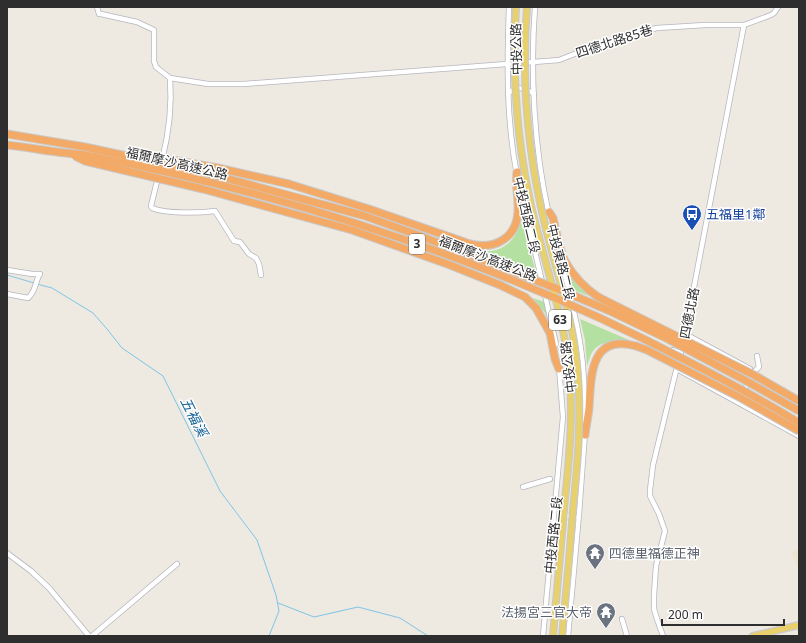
<svg xmlns="http://www.w3.org/2000/svg" width="806" height="643" viewBox="0 0 806 643" font-family="'Noto Sans','Noto Sans TC',sans-serif">
  <style>
    .education { fill: #eee6d3 }
    .green { fill: #b4e0a2 }
    .lines { fill: none; stroke-linecap: round; stroke-linejoin: round }
    .stream { stroke: #7dc6e7; stroke-width: 1 }
    .minor-casing { stroke: #b5b7c0; stroke-width: 6 }
    .major-casing { stroke: #c9c9c9; stroke-width: 8 }
    .highway-casing { stroke: #c9c9c9; stroke-width: 9 }
    .minor { stroke: #fff; stroke-width: 4.5 }
    .major { stroke: #e8d16c; stroke-width: 5.5 }
    .highway { stroke: #f4aa67; stroke-width: 7 }
    .major-bridge-casing { stroke: #c9c9c9; stroke-width: 8; stroke-linecap: butt }
    .highway-bridge-casing { stroke: #c9c9c9; stroke-width: 9; stroke-linecap: butt }
    .major-bridge { stroke: #e8d16c; stroke-width: 5.5 }
    .highway-bridge { stroke: #f4aa67; stroke-width: 7 }
    .labels { text-anchor: middle; stroke-width: 3; stroke-linejoin: round; paint-order: stroke }
    .shield { fill: #fff; stroke: #6d6d6d; stroke-width: 1 }
    .shield-label { font-size: 12px; font-weight: bold; fill: #2e2e2e }
    .street-label { font-size: 13px; fill: #2e2e2e; stroke: #fff }
    .transit-label { font-size: 13px; fill: #164399; stroke: #fff; text-anchor: start }
    .worship-label { font-size: 13px; fill: #5b616d; stroke: #fff; text-anchor: start }
    .water-label { font-size: 14px; font-style: italic; fill: #176598; stroke: #fff }
  </style>
  <rect width="100%" height="100%" fill="#eee9e1"/>
  <!-- education -->
  <polygon class="education" points="799,549 799,571 791,552"/>
  <!-- green -->
  <g class="green">
    <path d="M 521,219 L 537,276 L 471,249 C 477,250 484,252 490,251 C 507,250 519,235 521,219 Z"/>
    <polygon points="568,272 581,287 595,298 573,290"/>
    <polygon points="533,298 544,302 548,320 545,313"/>
    <path d="M 580,319 L 636,343 C 622,342 602,338 593,351 C 590,355 589,361 587,366 L 585,340 Z"/>
  </g>
  <g class="lines">
    <!-- stream -->
    <g class="stream">
      <polyline points="7,275 34,283"/>
      <polyline points="37,284 52,288 93,313 107,329 122,348 163,376 220,491 257,540 276,595 279,611 269,636"/>
      <polyline points="278,603 314,617 358,607 400,618 428,636"/>
    </g>
    <!-- minor casing -->
    <g class="minor-casing">
      <g id="minor">
        <polyline points="97,7 99,14 101,14 137,22 154,30 154,61 156,67 170,78 208,84 244,84 559,60 577,53 598,48 612,43 623,36 657,28 705,25 744,25"/>
        <path d="M 509,7 C 507,63 506,119 517,175"/>
        <path d="M 535,7 C 530,74 534,149 549,215"/>
        <path d="M 508,94 C 517,85 525,88 534,94"/>
        <path d="M 162,160 C 169,133 172,105 170,78"/>
        <path d="M 160,169 L 151,206 L 152,208 C 166,214 199,213 215,211 L 234,241 L 240,242 L 249,254 L 256,258 L 259,264 L 261,275"/>
        <polyline points="519,184 540,273 556,344"/>
        <path d="M 559,255 C 568,289 578,322 582,357 C 585,378 584,400 584,421"/>
        <path d="M 7,270 L 32,274 L 40,274 C 35,281 36,292 28,298 L 7,294"/>
        <polyline points="685,334 750,369"/>
        <polyline points="673,350 681,353"/>
        <polyline points="677,369 799,436"/>
        <polyline points="743,393 754,372 759,367 757,356"/>
        <polyline points="523,487 550,479"/>
        <path d="M 557,499 C 560,508 564,518 575,517"/>
        <polyline points="7,553 31,571 49,588 89,636"/>
        <polyline points="622,619 627,636"/>
        <polyline points="92,636 177,564"/>
        <polyline points="543,636 563,417 559,367"/>
        <polyline points="568,636 579,514 585,432"/>
        <polyline points="663,636 657,619 654,609 654,595 656,566 665,531 659,514 650,496 650,490 653,465 685,334 744,25 771,15 774,13 778,7"/>
      </g>
    </g>
    <!-- major casing -->
    <g class="major-casing">
      <polyline id="major" points="753,636 799,625"/>
    </g>
    <!-- highway casing -->
    <g class="highway-casing">
      <g id="highway">
        <path d="M 549,212 L 553,218 C 556,230 560,254 566,263 C 574,277 585,288 598,297"/>
        <path d="M 450,237 C 457,239 463,242 470,244 C 495,250 517,238 518,211 C 519,198 515,185 517,172"/>
        <polyline points="536,308 550,333 555,359 559,369"/>
        <path d="M 585,435 C 586,426 588,417 589,408 C 591,376 590,333 636,346"/>
      </g>
    </g>
    <!-- minor -->
    <use href="#minor" class="minor"/>
    <!-- major -->
    <use href="#major" class="major"/>
    <!-- highway -->
    <use href="#highway" class="highway"/>
    <!-- major-bridge casing -->
    <g class="major-bridge-casing">
      <g id="major-bridge">
        <path d="M 516,7 C 512,75 517,144 532,210 C 544,260 561,309 568,359 C 574,406 570,452 565,499 C 561,545 557,590 553,636"/>
        <path d="M 527,7 C 521,82 528,156 546,229 C 557,274 573,319 577,365 C 582,414 578,461 573,509 C 570,551 566,594 562,636"/>
      </g>
    </g>
    <!-- highway-bridge casing -->
    <g class="highway-bridge-casing">
      <g id="highway-bridge">
        <polyline points="7,134 85,147 214,175 365,216 423,237 563,291 610,311 666,338 750,383 799,411"/>
        <path d="M 7,145 C 27,147 46,151 66,153 C 74,154 83,154 91,156 C 300,197 503,264 691,363 C 728,382 764,401 799,423"/>
        <polyline points="132,153 218,168 289,184 369,209 450,237"/>
        <polyline points="75,156 85,161 203,189 352,230 450,265 500,285 525,297 536,308"/>
        <polyline points="598,297 754,375 799,401"/>
        <polyline points="636,346 647,350 741,398 799,431"/>
      </g>
    </g>
    <!-- major-bridge -->
    <use href="#major-bridge" class="major-bridge"/>
    <!-- highway-bridge -->
    <use href="#highway-bridge" class="highway-bridge"/>
  </g>
  <!-- icons -->
  <defs>
    <g id="bus-pin" transform="scale(1)"><path d="M0 17L-7.5 6A9.5 9.5 0 1 1 7.5 6Z" fill="#1a4fb4" stroke="#fff"/><path d="M-5-6H5V4H4V6H2V4H-2V6H-4V4H-5ZM-3.5-4V0h7V-4ZM-3.5 1.2v1.5H-2V1.2ZM2 1.2v1.5H3.5V1.2Z" fill="#fff"/></g>
    <g id="temple-pin" transform="scale(1)"><path d="M0 17L-7.5 6A9.5 9.5 0 1 1 7.5 6Z" fill="#6b7280" stroke="#fff"/><path d="M0-6L5-2H3V0L6.5 2.5H4V6H1.5V3h-3V6H-4V2.5H-6.5L-3 0V-2H-5Z" fill="#fff"/></g>
  </defs>
  <g fill-rule="evenodd">
    <use href="#bus-pin" x="692" y="214"/>
    <use href="#temple-pin" x="595" y="553"/>
    <use href="#temple-pin" x="606" y="612"/>
  </g>
  <g class="labels">
    <!-- shield labels -->
    <g class="shield">
      <rect x="409" y="234" width="16" height="20" rx="3"/>
      <rect x="549" y="310" width="22" height="20" rx="3"/>
    </g>
    <g class="shield-label">
      <text x="417" y="248">3</text>
      <text x="560" y="324">63</text>
    </g>
    <!-- street labels -->
    <g class="street-label">
      <text transform="translate(614 41) rotate(-18)" y="5">四德北路85巷</text>
      <text transform="translate(516 49) rotate(-91)" y="5">中投公路</text>
      <text transform="translate(177 163) rotate(13)" y="5">福爾摩沙高速公路</text>
      <text transform="translate(527 215) rotate(77)" y="5">中投西路二段</text>
      <text transform="translate(488 258) rotate(21)" y="5">福爾摩沙高速公路</text>
      <text transform="translate(561 262) rotate(76)" y="5">中投東路二段</text>
      <text transform="translate(689 313) rotate(-79)" y="5">四德北路</text>
      <text transform="translate(568 367) rotate(-97)" y="5">中投公路</text>
      <text transform="translate(553 535) rotate(-84)" y="5">中投西路二段</text>
    </g>
    <!-- transit labels -->
    <g class="transit-label">
      <text x="706" y="219">五福里1鄰</text>
    </g>
    <!-- worship labels -->
    <g class="worship-label">
      <text x="609" y="558">四德里福德正神</text>
      <text x="592" y="617" text-anchor="end">法揚宮三官大帝</text>
    </g>
    <!-- water labels -->
    <g class="water-label">
      <text transform="translate(194 417) rotate(63)" y="5">五福溪</text>
    </g>
  </g>
  <!-- border -->
  <rect width="806" height="643" fill="none" stroke="#2e2e2e" stroke-width="16"/>
  <!-- scale -->
  <path d="M662 619v6h122v-6" fill="none" stroke="#2e2e2e" stroke-width="2"/>
  <text x="668" y="619" font-size="12" fill="#2e2e2e" stroke="#ffffff" stroke-width="3" paint-order="stroke">200 m</text>
</svg>
